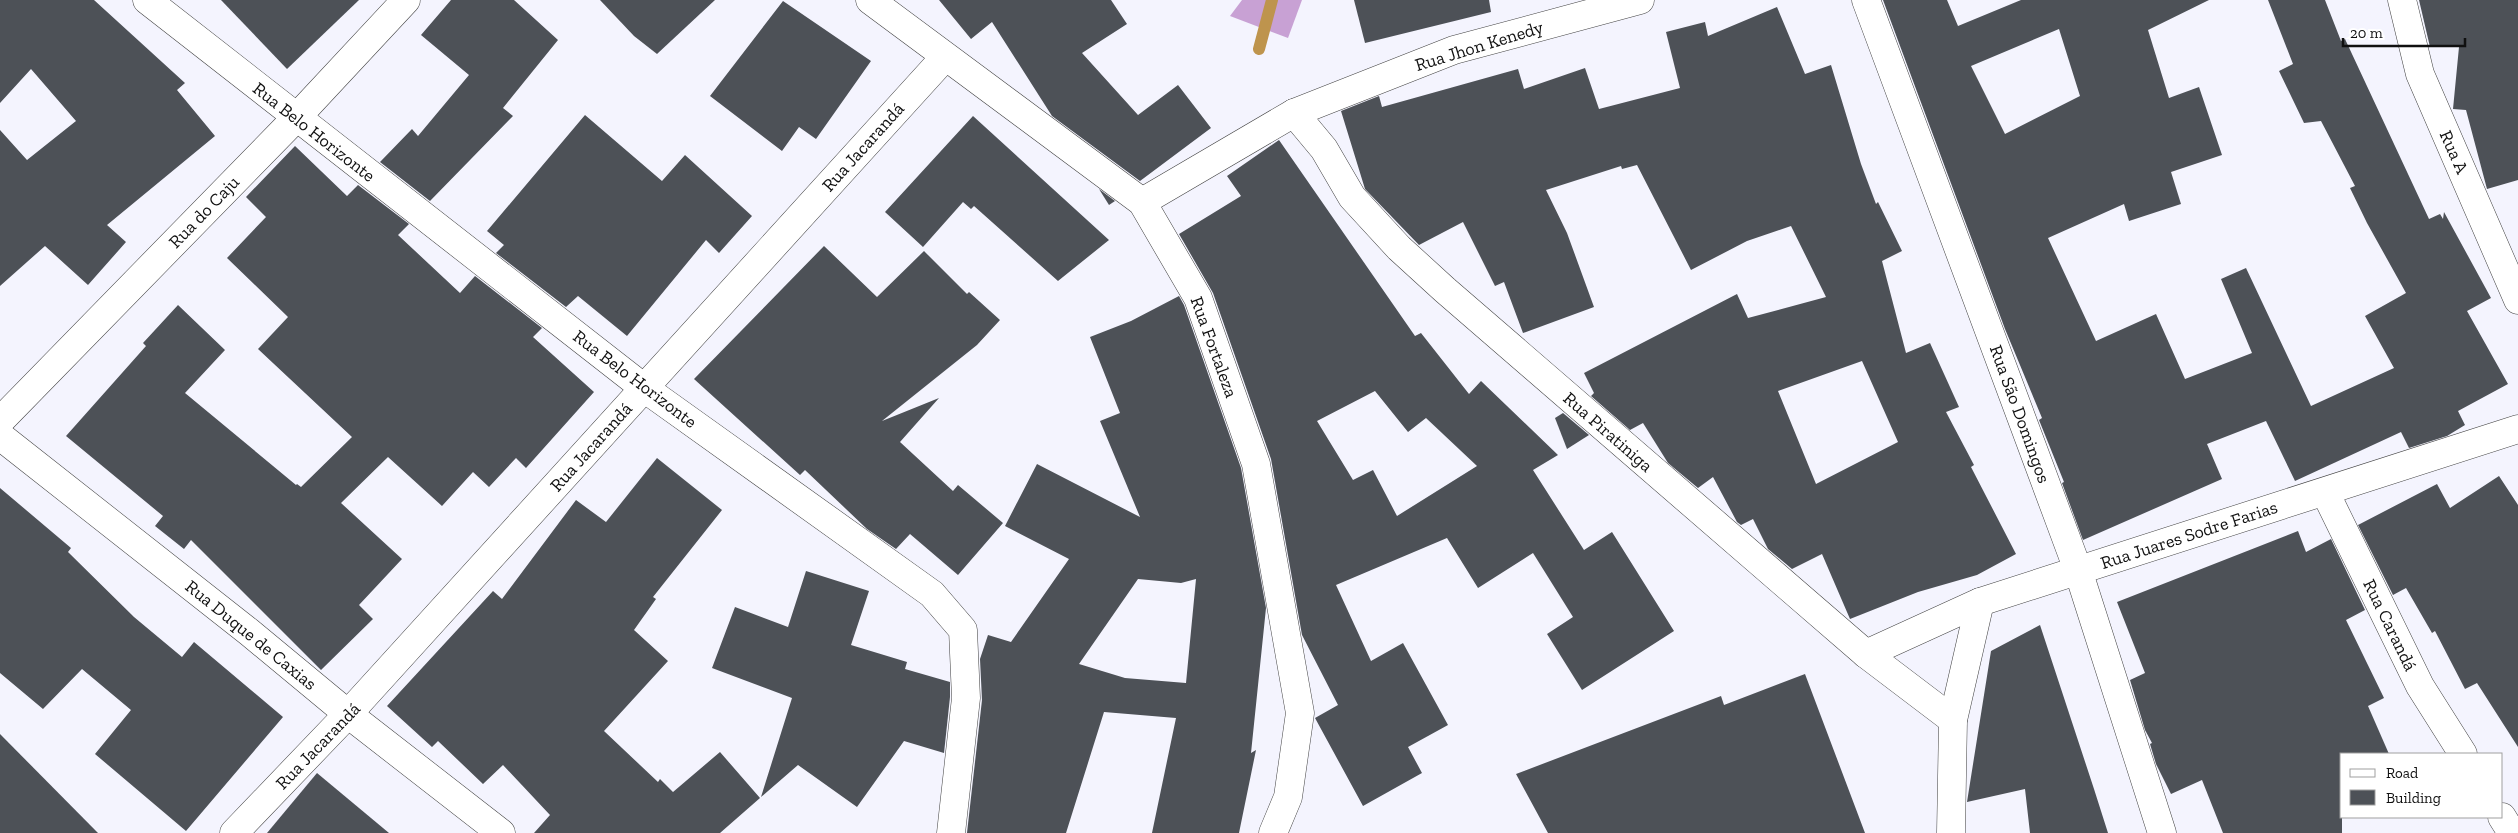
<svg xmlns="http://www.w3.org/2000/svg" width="2518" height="833" viewBox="0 0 2518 833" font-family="'Zilla Slab',serif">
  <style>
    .forest { fill: #c8a1d4 }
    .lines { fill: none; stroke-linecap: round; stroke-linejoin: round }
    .stream { stroke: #be944d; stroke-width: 12 }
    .building { fill: #4d5157; fill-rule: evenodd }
    .minor-casing { stroke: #434343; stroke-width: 29 }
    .minor { stroke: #fff; stroke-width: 28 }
    .labels { text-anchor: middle; stroke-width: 5; stroke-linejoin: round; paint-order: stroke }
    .street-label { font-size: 18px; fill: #101010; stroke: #fff }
  </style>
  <rect width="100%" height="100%" fill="#f4f4fe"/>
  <!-- forest -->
  <polygon class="forest" points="1242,0 1302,0 1288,38 1230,16"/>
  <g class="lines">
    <!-- stream -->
    <polyline class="stream" points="1259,49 1272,0"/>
  </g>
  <!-- building -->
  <g class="building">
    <polygon points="0,0 94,0 185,83 177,90 215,136 107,225 126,242 88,285 45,246 0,286 0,130 27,160 76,121 31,69 0,103"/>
    <polygon points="221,0 359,0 287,69"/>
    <polygon points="451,0 514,0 558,40 503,108 513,116 430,201 380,162 412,129 418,136 469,75 421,35"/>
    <polygon points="600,0 715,0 657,54 634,36"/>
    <polygon points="939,0 1111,0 1127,24 1082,53 1138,115 1178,85 1211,128 1140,181 1052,116 992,22 971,39"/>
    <polygon points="1354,0 1489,0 1491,12 1365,43"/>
    <path d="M 1883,0 L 1947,0 L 1958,26 L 2021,0 L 2209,0 L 2148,30 L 2169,98 L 2199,87 L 2222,155 L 2171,172 L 2181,204 L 2129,221 L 2124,204 L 2048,238 L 2096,341 L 2156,314 L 2185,379 L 2252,353 L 2221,279 L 2246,268 L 2311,406 L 2394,368 L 2365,316 L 2406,293 L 2367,223 L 2350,188 L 2355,186 L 2321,121 L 2304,123 L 2279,71 L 2293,64 L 2268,0 L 2325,0 L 2341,41 L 2345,39 L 2429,219 L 2440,214 L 2443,219 L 2444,212 L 2491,298 L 2467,311 L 2508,384 L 2458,411 L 2465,425 L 2447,436 L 2409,448 L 2401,432 L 2295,481 L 2266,421 L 2207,444 L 2222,479 L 2083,540 L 2062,483 L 2064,482 L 2039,420 L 2042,418 L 2005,329 ZM 2059,29 L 2080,96 L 2005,134 L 1971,66 Z"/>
    <polygon points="2419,0 2518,0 2518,180 2487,189 2466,110 2453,109 2459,47 2430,47"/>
    <polygon points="783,1 871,61 816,139 799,127 782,151 710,96"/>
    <path d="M 1777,7 L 1805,74 L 1831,65 L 1861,164 L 1876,204 L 1878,202 L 1902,251 L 1882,261 L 1906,353 L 1930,343 L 1959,407 L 1946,412 L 1974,465 L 1971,467 L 2016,554 L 1977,575 L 1918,592 L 1850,619 L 1822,554 L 1792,569 L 1768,549 L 1753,519 L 1741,525 L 1737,522 L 1713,477 L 1698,488 L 1668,463 L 1643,423 L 1630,430 L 1591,396 L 1594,393 L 1584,373 L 1737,294 L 1748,318 L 1826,297 L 1791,226 L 1747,241 L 1691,270 L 1637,165 L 1622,169 L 1621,166 L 1546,190 L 1567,233 L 1594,307 L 1523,333 L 1504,282 L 1495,286 L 1463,222 L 1419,245 L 1365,189 L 1341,111 L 1379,96 L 1382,107 L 1518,69 L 1524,89 L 1585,68 L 1599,109 L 1680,88 L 1666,32 L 1705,22 L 1708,36 ZM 1862,361 L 1898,442 L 1816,484 L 1778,391 Z"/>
    <polygon points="585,115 662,181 685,155 752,216 719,253 706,240 627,336 578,296 566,307 496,253 504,245 487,231"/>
    <polygon points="973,116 1109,240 1058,281 974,206 971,209 963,202 923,247 885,212"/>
    <path d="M 1279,140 L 1415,336 L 1421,333 L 1469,394 L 1481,381 L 1558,455 L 1533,470 L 1584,550 L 1612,532 L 1674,631 L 1582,690 L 1547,634 L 1573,617 L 1533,553 L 1478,588 L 1447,538 L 1336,585 L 1371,661 L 1403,643 L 1448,725 L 1408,747 L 1422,773 L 1363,806 L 1315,718 L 1338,705 L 1302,635 L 1271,459 L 1213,293 L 1179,234 L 1241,196 L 1227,176 ZM 1375,391 L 1408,432 L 1426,418 L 1477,466 L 1397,516 L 1373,470 L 1353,480 L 1317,421 Z"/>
    <polygon points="295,146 347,196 358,185 409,224 398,235 460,293 475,276 542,328 533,337 594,392 526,468 516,458 489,487 473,472 442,506 388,457 341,503 402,559 359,605 373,619 321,670 191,540 184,549 155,526 163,516 66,436 146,346 143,343 178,305 225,350 185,393 296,485 297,484 301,487 352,437 258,349 288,317 227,258 266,217 246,197"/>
    <polygon points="1099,189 1115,201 1109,205"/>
    <polygon points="824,246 877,297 924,251 967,294 969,292 1000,320 977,345 882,421 939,398 900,442 953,491 958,485 1003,523 958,575 910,534 896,549 867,529 805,470 800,475 694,379"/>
    <path d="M 1179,296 L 1184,305 L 1241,468 L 1266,608 L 1251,753 L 1256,750 L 1239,833 L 1152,833 L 1176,718 L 1104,712 L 1066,833 L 967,833 L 982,700 L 980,659 L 988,635 L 1011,642 L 1069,559 L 1005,526 L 1037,464 L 1140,517 L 1100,421 L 1120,413 L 1090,337 L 1131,321 ZM 1138,579 L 1181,583 L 1196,579 L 1186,683 L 1125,678 L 1079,664 Z"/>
    <polygon points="1563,413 1589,435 1567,449 1555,418"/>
    <polygon points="657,458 722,510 653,597 656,599 634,630 668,661 604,731 658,782 660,779 673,792 720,752 760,798 720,833 534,833 550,815 503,765 483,784 438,741 432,747 387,706 493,591 502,599 576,500 606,522"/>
    <polygon points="2499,476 2518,505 2518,747 2477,683 2465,689 2435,631 2432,633 2406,588 2393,595 2358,525 2437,484 2450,508"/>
    <polygon points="0,488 71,548 68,552 134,617 182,657 194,642 283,717 186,831 95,754 131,710 82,669 43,709 0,673"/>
    <polygon points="2298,531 2306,552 2331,539 2365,610 2346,620 2384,698 2368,706 2389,754 2342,754 2342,833 2223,833 2202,780 2171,794 2156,764 2150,744 2152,743 2145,730 2130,680 2145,673 2117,602"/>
    <polygon points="806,571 869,591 851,645 907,662 905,669 950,682 950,697 944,753 904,741 857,807 798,765 761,797 792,698 712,668 735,607 788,627"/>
    <polygon points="2040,625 2094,789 2108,833 2030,833 2025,789 1967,802 1991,651"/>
    <polygon points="1805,674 1865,833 1548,833 1516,774 1721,696 1724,705"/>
    <polygon points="0,734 98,833 0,833"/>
    <polygon points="317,773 389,833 267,833"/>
  </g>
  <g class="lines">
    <!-- minor casing -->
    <g class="minor-casing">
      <g id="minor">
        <polyline points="147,0 644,388 932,594 963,630 966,698 951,833"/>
        <polyline points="870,0 1142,202 1198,298 1256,464 1300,713 1288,797 1273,833"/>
        <polyline points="1866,0 2078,570 2162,833"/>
        <polyline points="2402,0 2420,74 2518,300"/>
        <polyline points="1294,113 1324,149 1352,197 1399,248 1445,290 1866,654 1953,720"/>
        <polyline points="1142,202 1294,113 1454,50 1640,0"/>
        <polyline points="0,421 296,118 406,0"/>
        <polyline points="0,436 249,632 348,714 501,833"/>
        <polyline points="2325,492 2420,686 2463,754"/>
        <polyline points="1866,654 1980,602 2518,429"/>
        <polyline points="2502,817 2512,833"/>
        <polyline points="234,833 348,714 945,57"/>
        <polyline points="1951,833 1953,720 1980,602"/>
      </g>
    </g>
    <!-- minor -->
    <use href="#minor" class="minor"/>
  </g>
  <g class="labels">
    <!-- street labels -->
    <g class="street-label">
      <text transform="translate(1479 46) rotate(-17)" y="6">Rua Jhon Kenedy</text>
      <text transform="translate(314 132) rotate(38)" y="6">Rua Belo Horizonte</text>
      <text transform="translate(863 147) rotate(-48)" y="6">Rua Jacarandá</text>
      <text transform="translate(2454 152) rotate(66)" y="6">Rua A</text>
      <text transform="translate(204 212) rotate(-46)" y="6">Rua do Caju</text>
      <text transform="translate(1214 347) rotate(70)" y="6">Rua Fortaleza</text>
      <text transform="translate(635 379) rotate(37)" y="6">Rua Belo Horizonte</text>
      <text transform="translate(2020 414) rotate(70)" y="6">Rua São Domingos</text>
      <text transform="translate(1608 432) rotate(41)" y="6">Rua Piratiniga</text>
      <text transform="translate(591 447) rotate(-48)" y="6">Rua Jacarandá</text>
      <text transform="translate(2189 535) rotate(-18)" y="6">Rua Juares Sodre Farias</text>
      <text transform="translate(2390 625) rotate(64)" y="6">Rua Carandá</text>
      <text transform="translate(251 635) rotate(39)" y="6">Rua Duque de Caxias</text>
      <text transform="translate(318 746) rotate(-46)" y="6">Rua Jacarandá</text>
    </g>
  </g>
  <!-- legend -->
  <rect x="2340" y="753" width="162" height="65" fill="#ffffff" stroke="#9f9f9f"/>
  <rect x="2350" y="769" width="25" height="8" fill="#ffffff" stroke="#9f9f9f"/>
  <text x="2386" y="778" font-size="15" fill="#101010">Road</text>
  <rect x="2350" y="790" width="25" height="15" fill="#4d5157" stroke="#9f9f9f"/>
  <text x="2386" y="803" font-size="15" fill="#101010">Building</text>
  <!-- scale -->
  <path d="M2343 38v8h122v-8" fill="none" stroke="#101010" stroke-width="2.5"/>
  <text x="2350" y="38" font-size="15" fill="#101010" stroke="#ffffff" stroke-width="4" paint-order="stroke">20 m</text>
</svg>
